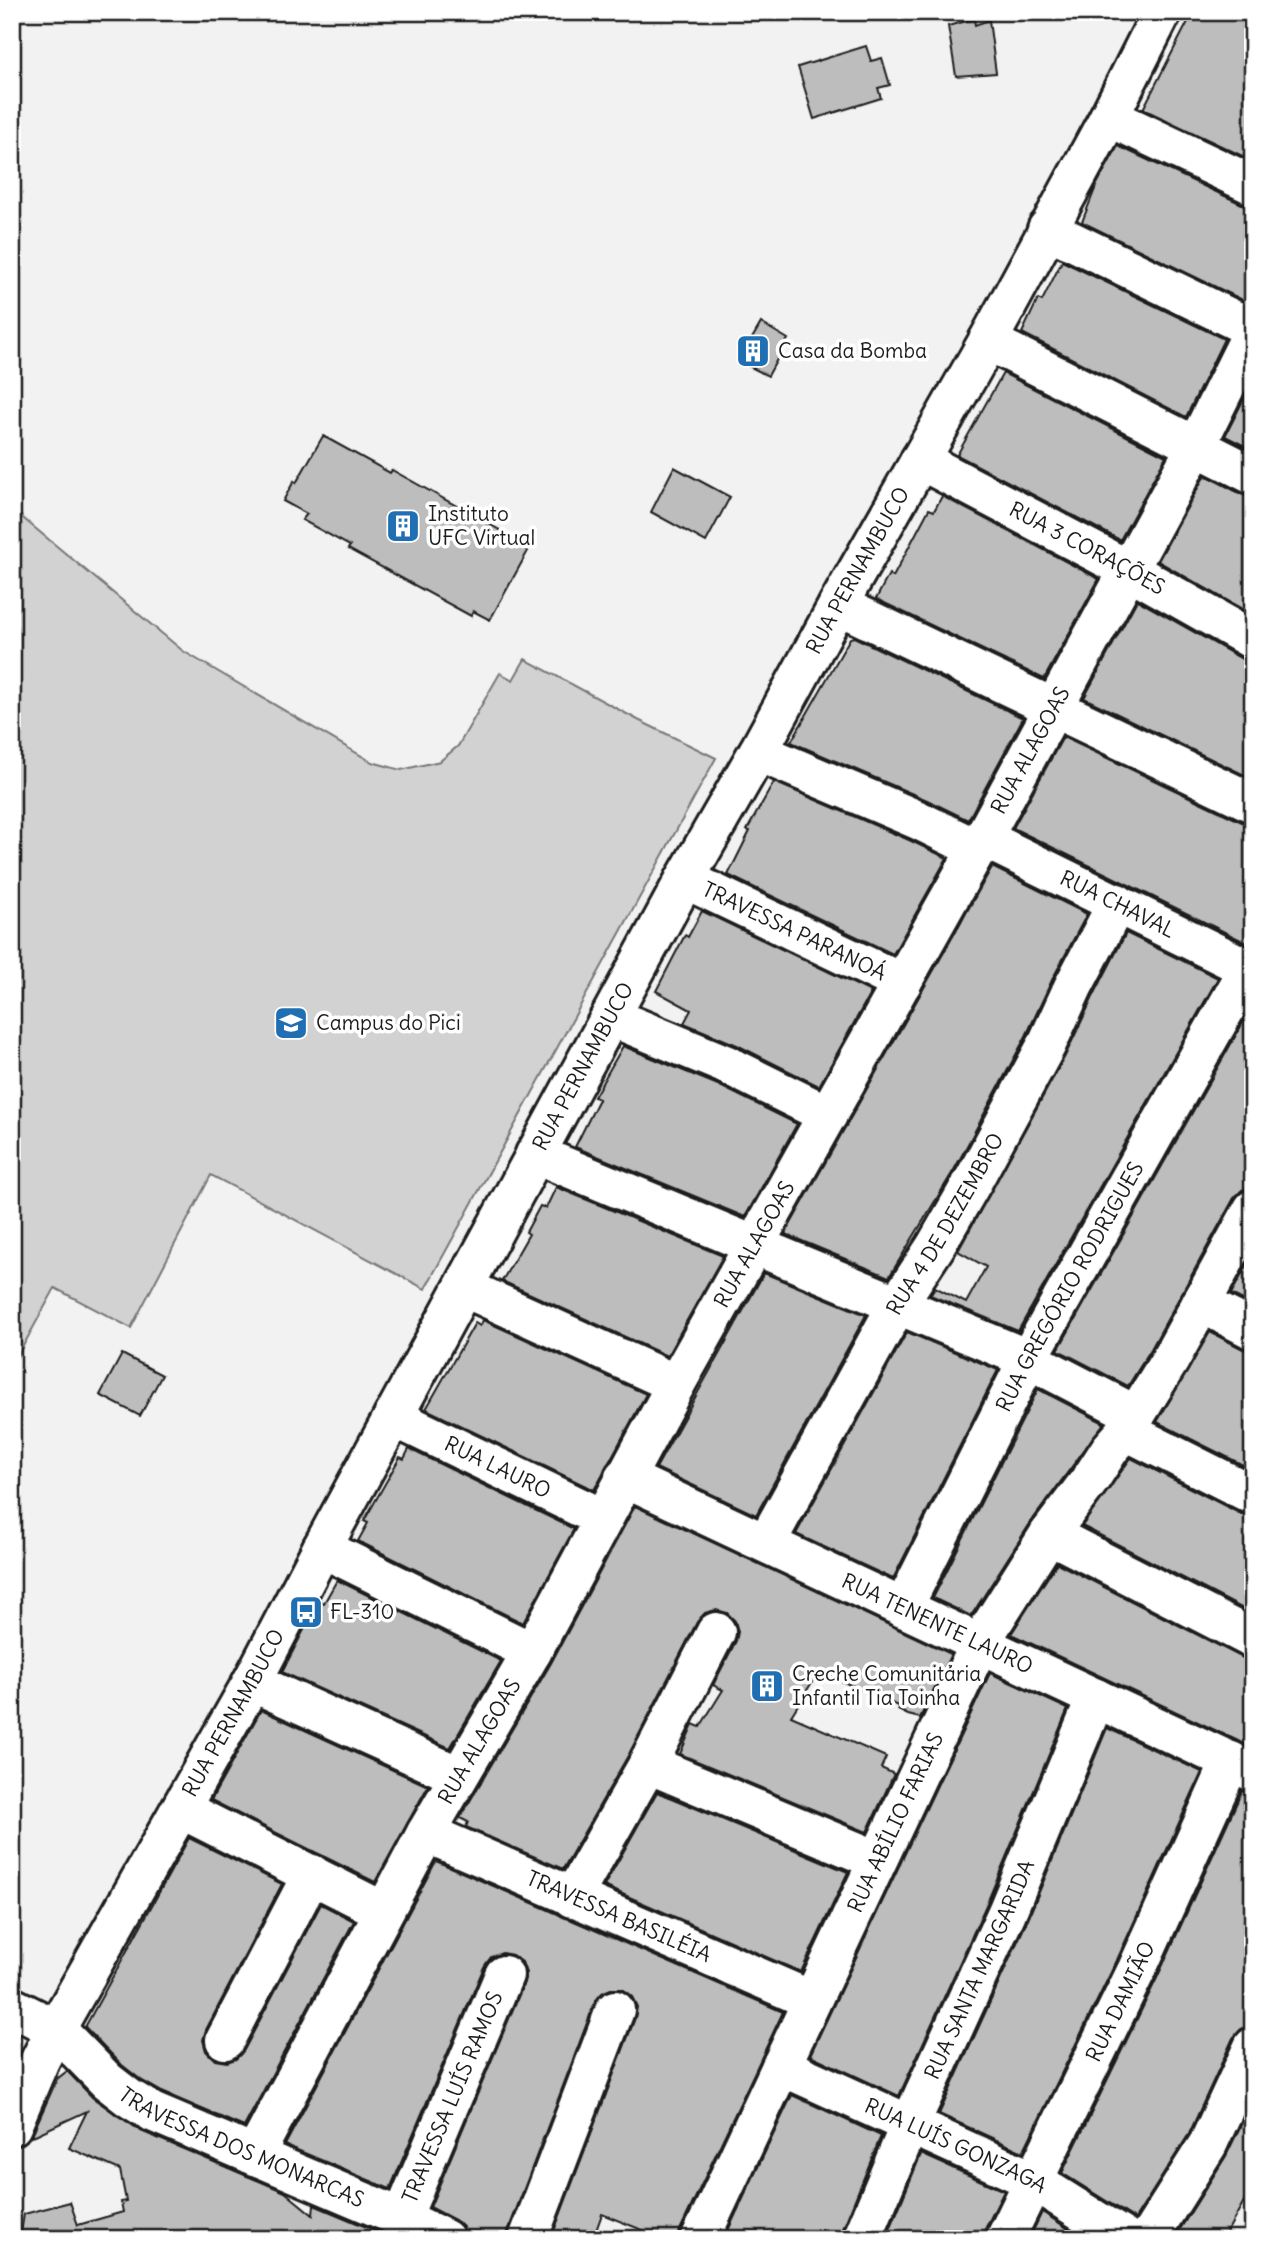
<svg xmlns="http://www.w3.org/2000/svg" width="1265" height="2251" viewBox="0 0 1265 2251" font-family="Delius,sans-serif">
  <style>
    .green { fill: #d2d2d2; stroke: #777; stroke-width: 2 }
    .building { fill: #bdbdbd; stroke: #1c1c1c; stroke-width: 2 }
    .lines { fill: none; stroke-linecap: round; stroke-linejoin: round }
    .minor-casing { stroke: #1c1c1c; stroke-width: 44 }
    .minor { stroke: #fff; stroke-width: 38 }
    .labels { text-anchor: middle; stroke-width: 7; stroke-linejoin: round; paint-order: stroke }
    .poi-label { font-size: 21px; fill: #1c1c1c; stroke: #fff; text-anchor: start }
    .street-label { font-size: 21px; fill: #1c1c1c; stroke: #fff }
  </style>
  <rect width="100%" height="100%" fill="#f2f2f2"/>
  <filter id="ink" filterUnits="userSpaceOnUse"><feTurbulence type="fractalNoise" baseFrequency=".0143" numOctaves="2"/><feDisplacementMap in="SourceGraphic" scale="14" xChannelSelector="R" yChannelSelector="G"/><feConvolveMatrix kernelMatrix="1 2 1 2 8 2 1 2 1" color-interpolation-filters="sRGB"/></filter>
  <g filter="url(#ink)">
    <!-- green -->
    <polygon class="green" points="12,509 183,651 372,762 401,770 440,761 458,746 500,673 513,680 525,659 638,720 716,758 425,1289 211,1175 131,1328 55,1288 12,1366"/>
    <!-- building -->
    <g class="building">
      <polygon points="1193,12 1253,12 1253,161 1143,109"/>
      <polygon points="974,19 975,25 989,20 996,73 956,76 948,26"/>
      <polygon points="866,46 871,61 882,58 890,85 878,88 881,98 814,119 798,67"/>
      <polygon points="1118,146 1244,205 1253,207 1253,305 1082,222 1097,184"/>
      <polygon points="1062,261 1224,339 1186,417 1022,333 1038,299 1042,301"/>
      <polygon points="761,323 788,339 768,376 739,361"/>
      <polygon points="1003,373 1166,456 1120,540 957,455"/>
      <polygon points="1253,381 1253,450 1225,436"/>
      <polygon points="323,436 390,473 392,470 514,538 511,542 528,551 490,620 473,611 471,616 348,549 350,546 302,520 307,514 283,501 294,481 296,483"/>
      <polygon points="674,467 730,497 706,542 651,512"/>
      <polygon points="1205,475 1243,495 1253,497 1253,615 1158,561"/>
      <polygon points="942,496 1099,579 1044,679 876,599 889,574 893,577 929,509 934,511"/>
      <polygon points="1137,600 1242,659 1253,662 1253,779 1084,698"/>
      <polygon points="854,637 1023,718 968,820 927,800 791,742 850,638"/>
      <polygon points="1063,737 1244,823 1253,825 1253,946 1013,828"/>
      <polygon points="774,782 909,840 947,858 893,954 728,875 750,831 747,830"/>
      <polygon points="992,867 1087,914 1053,978 1026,1036 954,1170 889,1277 785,1234"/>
      <polygon points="702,911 871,992 819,1086 737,1045 684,1023 691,1010 656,991 685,935 688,937"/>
      <polygon points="1126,933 1218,978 1018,1331 930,1295 935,1287 966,1303 986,1267 958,1251 1065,1056 1093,997"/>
      <polygon points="1253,1005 1253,1187 1242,1190 1234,1198 1151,1349 1128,1386 1058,1350"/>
      <polygon points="623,1046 718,1085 797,1124 745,1217 575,1147 599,1099 594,1097"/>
      <polygon points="556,1187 723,1256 667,1356 502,1281 529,1234 526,1232 540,1206 546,1208"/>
      <polygon points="1253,1255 1253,1305 1231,1294"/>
      <polygon points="764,1273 866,1315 756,1515 656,1468"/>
      <polygon points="483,1320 646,1394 594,1490 426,1409 475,1323 480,1326"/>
      <polygon points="907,1332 998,1370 893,1579 796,1534"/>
      <polygon points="1210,1332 1243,1349 1253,1352 1253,1470 1157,1422"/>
      <polygon points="122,1354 162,1375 140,1416 100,1395"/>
      <polygon points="1038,1389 1104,1423 1031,1522 971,1616 933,1598"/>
      <polygon points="409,1449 574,1529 523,1623 358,1541 368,1523 364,1521 400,1457 404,1459"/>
      <polygon points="1131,1458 1243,1515 1253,1517 1253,1614 1082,1526"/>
      <polygon points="635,1506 951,1654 920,1718 908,1715 898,1710 900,1707 819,1671 791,1716 886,1757 881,1768 894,1774 867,1832 680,1754 693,1724 700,1727 723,1690 713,1685 736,1641 738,1632 735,1621 727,1613 716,1610 705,1613 697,1622 629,1754 563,1869 466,1827 468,1822 460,1818 551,1663"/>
      <polygon points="1057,1563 1243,1658 1253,1661 1253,1748 1011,1634"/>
      <polygon points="337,1580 501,1661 450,1748 282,1672 319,1601 324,1603"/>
      <polygon points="990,1673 1068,1709 987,1903 899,2096 810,2055"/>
      <polygon points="261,1710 428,1786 375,1882 211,1800"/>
      <polygon points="1107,1728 1202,1772 1117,1960 1023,2152 939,2114 1027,1921"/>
      <polygon points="1242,1791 1253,1794 1253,2025 1241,2029 1233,2038 1189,2134 1135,2219 1062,2173 1157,1978"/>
      <polygon points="657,1792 848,1872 801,1972 604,1886"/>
      <polygon points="189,1838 282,1884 206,2030 203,2040 206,2051 215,2060 227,2062 236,2059 244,2050 321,1904 354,1921 244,2127 162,2092 141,2080 122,2065 85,2027"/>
      <polygon points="436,1861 783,2012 680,2230 678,2239 665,2239 602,2214 593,2239 551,2239 635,2018 637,2007 632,1997 622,1989 611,1989 602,1993 595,2002 508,2231 507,2239 467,2239 463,2227 455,2220 430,2207 524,1983 526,1973 522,1962 512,1955 502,1953 491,1957 484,1967 390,2189 285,2145"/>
      <polygon points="67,2071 93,2098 141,2131 285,2192 313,2215 314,2205 395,2239 20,2239 24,2214 70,2202 78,2225 123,2212 121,2202 126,2201 120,2170 69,2148 87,2111 31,2137 57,2079"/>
      <polygon points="792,2095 881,2136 842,2231 841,2239 724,2239"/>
      <polygon points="1253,2100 1253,2185 1223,2239 1181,2239 1177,2234 1226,2156"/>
      <polygon points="921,2154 1004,2191 985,2229 983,2239 886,2239"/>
      <polygon points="1042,2212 1084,2239 1029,2239"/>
    </g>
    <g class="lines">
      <!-- minor casing -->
      <g class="minor-casing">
        <g id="minor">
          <polyline points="1109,117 1253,185"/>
          <polyline points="1047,229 1253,329"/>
          <polyline points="988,341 1253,475"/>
          <path id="s1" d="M 920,460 L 1129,570 L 1253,640"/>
          <polyline points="838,605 1253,803"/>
          <polyline points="758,752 918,820 977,849"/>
          <path id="s2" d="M 983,838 L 1253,971"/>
          <path id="s3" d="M 685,879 L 902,983"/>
          <polyline points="611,1017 727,1065 828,1115"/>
          <polyline points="535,1154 1028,1359 1136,1415"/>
          <polyline points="465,1288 676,1384"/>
          <polyline points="1201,1303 1253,1330"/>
          <path id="s4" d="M 393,1417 L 602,1518"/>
          <polyline points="1126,1431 1253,1495"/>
          <path id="s5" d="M 624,1477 L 1253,1772"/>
          <polyline points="1049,1534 1253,1639"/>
          <path id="s6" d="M 766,1543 L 897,1305 L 935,1247 L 973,1181 L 1046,1046 L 1073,987 L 1117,903"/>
          <polyline points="322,1548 532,1652"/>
          <path id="s7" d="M 903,1608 L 1028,1359 L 1248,969"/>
          <polyline points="252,1682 459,1776"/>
          <polyline points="648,1764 877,1860"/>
          <polyline points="181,1809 383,1911"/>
          <path id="s8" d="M 426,1833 L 811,2000"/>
          <polyline points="572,1898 648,1764 716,1632"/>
          <path id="s9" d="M 12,2007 L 56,2029 L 107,2081 L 129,2098 L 152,2112 L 402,2218 L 445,2239"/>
          <polyline points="225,2040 312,1874"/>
          <path id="s10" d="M 781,2066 L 1032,2180 L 1126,2239"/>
          <path id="s11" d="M 12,2126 L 40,2060 L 56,2029 L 252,1682 L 322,1548 L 685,879 L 758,752 L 838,605 L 988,341 L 1109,117 L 1162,12"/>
          <path id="s12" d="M 254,2156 L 426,1833 L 532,1652 L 676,1384 L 977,849 L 1195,448 L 1253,331"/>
          <path id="s13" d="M 402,2218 L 504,1975"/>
          <polyline points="528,2239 615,2010"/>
          <path id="s14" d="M 700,2239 L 980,1643 L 1049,1534 L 1092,1477 L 1110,1449 L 1126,1431 L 1170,1360 L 1253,1209"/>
          <path id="s15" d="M 862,2239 L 910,2124 L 1007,1912 L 1096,1698"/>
          <path id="s16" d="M 1005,2239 L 1137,1969 L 1231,1761"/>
          <polyline points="1148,2239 1208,2144 1253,2047"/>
        </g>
      </g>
      <!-- minor -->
      <use href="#minor" class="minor"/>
    </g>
  </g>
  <!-- icons -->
  <defs>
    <g id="building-square" transform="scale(1.75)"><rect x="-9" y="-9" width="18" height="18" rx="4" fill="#1f6fb2" stroke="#fff"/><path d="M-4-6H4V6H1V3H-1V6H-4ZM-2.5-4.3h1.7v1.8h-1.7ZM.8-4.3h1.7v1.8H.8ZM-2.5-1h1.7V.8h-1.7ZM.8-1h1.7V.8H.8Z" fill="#fff"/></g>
    <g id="university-square" transform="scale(1.75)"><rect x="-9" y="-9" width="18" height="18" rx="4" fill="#1f6fb2" stroke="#fff"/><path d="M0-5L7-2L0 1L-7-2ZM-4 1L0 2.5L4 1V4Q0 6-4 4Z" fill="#fff"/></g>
    <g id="bus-square" transform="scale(1.75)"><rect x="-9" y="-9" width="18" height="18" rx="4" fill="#1f6fb2" stroke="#fff"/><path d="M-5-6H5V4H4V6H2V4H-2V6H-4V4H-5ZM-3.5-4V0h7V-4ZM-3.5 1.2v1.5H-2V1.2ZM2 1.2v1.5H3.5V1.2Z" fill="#fff"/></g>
  </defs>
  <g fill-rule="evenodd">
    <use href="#building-square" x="753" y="351"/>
    <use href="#building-square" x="403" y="526"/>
    <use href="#university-square" x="291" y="1023"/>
    <use href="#bus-square" x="306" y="1612"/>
    <use href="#building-square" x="767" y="1686"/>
  </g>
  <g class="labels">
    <!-- poi labels -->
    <g class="poi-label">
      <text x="778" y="358">Casa da Bomba</text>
      <text x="428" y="521">Instituto<tspan x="428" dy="24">UFC Virtual</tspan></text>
      <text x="316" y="1030">Campus do Pici</text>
      <text x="330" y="1619">FL-310</text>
      <text x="792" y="1681">Creche Comunitária<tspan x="792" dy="24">Infantil Tia Toinha</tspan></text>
    </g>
    <!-- street labels -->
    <g class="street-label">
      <text dy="7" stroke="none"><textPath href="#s1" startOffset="189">RUA 3 CORAÇÕES</textPath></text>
      <text dy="7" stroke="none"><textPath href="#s11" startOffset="1771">RUA PERNAMBUCO</textPath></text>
      <text dy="7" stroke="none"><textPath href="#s12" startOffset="1606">RUA ALAGOAS</textPath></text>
      <text dy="7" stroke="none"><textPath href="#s2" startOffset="150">RUA CHAVAL</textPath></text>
      <text dy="7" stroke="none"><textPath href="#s3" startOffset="121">TRAVESSA PARANOÁ</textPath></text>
      <text dy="7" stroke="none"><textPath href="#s11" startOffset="1204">RUA PERNAMBUCO</textPath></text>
      <text dy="7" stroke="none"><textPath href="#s6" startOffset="366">RUA 4 DE DEZEMBRO</textPath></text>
      <text dy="7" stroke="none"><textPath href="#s12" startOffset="1040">RUA ALAGOAS</textPath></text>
      <text dy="7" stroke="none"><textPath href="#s7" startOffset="362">RUA GREGÓRIO RODRIGUES</textPath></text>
      <text dy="7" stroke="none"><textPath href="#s4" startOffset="116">RUA LAURO</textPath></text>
      <text dy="7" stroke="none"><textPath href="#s5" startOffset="346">RUA TENENTE LAURO</textPath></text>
      <text dy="7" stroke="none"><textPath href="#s11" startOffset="469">RUA PERNAMBUCO</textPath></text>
      <text dy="7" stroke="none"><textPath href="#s12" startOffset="472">RUA ALAGOAS</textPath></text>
      <text dy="7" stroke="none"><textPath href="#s14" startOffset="460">RUA ABÍLIO FARIAS</textPath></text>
      <text dy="7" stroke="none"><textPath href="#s8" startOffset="210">TRAVESSA BASILÉIA</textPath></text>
      <text dy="7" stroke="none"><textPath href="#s15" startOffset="294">RUA SANTA MARGARIDA</textPath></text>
      <text dy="7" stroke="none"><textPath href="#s16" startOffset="264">RUA DAMIÃO</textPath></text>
      <text dy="7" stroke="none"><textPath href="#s13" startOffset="131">TRAVESSA LUÍS RAMOS</textPath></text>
      <text dy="7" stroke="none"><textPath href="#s9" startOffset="273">TRAVESSA DOS MONARCAS</textPath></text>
      <text dy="7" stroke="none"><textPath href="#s10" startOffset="192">RUA LUÍS GONZAGA</textPath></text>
    </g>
  </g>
  <!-- margin -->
  <rect width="1265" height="2251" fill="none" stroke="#fff" stroke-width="42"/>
  <rect x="21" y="21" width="1223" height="2209" fill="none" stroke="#1c1c1c" stroke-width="2.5" filter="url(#ink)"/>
</svg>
